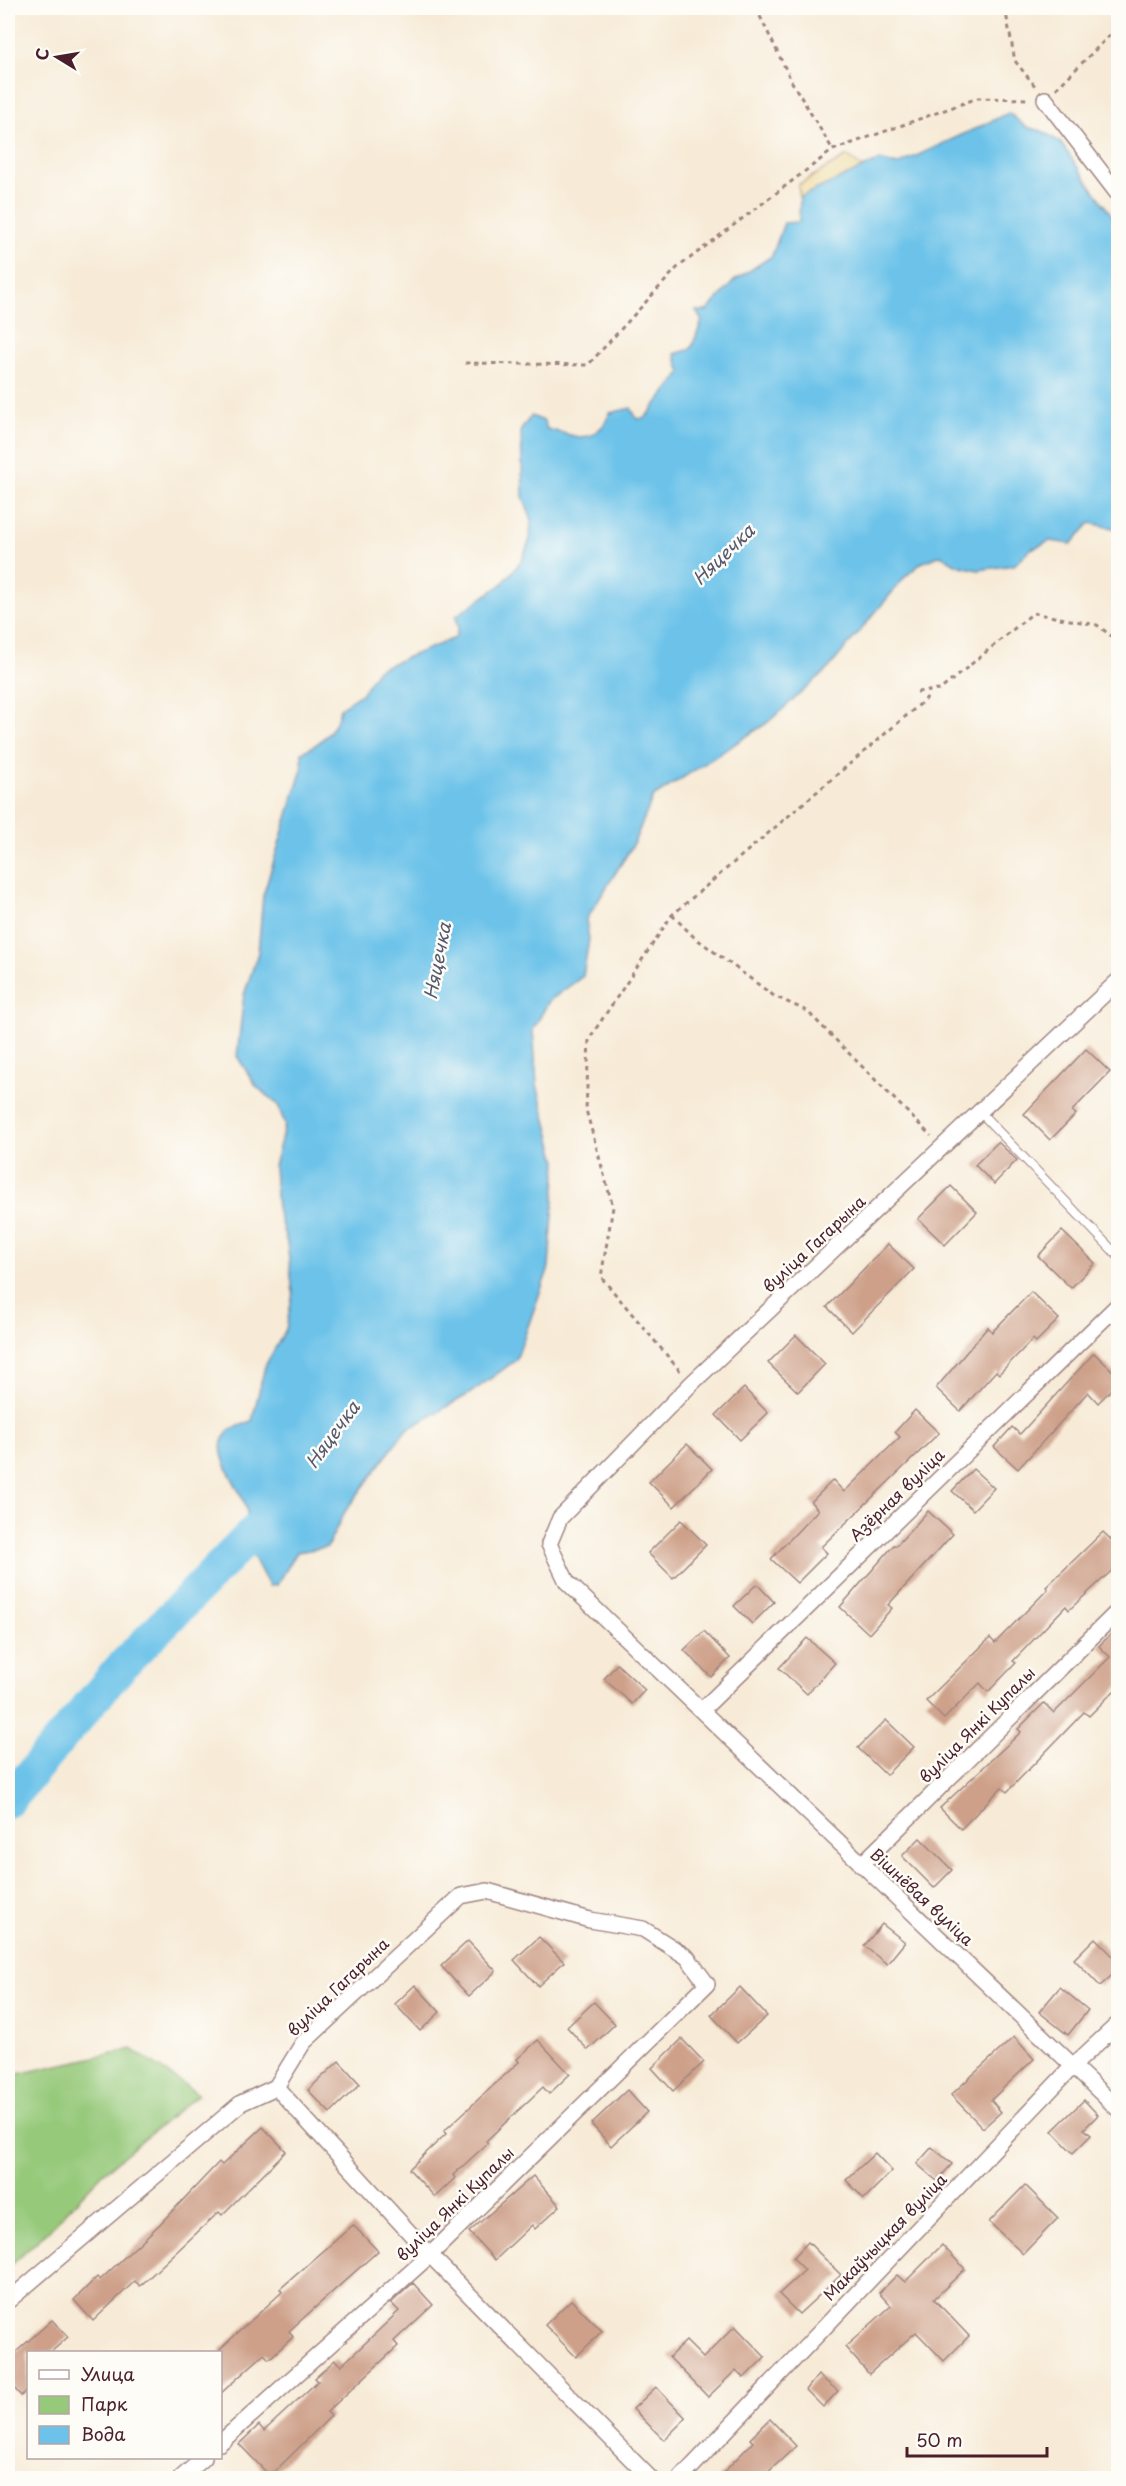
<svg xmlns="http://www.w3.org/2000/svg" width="1126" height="2486" viewBox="0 0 1126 2486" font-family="'Playpen Sans',sans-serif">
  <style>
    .green { fill: #96c97a; stroke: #707452; stroke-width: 1.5 }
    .sand { fill: #eeda9e; stroke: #9c7c64; stroke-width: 1.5 }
    .water { fill: #6cc2e9; stroke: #5b708a; stroke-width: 1.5 }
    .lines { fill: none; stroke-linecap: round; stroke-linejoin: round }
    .river { stroke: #6cc2e9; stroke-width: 33 }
    .building { fill: #cea089 }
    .service-casing { stroke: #a08581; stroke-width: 10 }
    .minor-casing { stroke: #a08581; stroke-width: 18 }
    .path { stroke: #a08581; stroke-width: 3; stroke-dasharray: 4.5 4.5; stroke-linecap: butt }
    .service { stroke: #fff; stroke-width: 8 }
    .minor { stroke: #fff; stroke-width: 15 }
    .labels { text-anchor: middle; stroke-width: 5; stroke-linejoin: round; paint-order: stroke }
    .street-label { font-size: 16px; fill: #4a1f2b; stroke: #fdfcf7 }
    .water-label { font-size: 18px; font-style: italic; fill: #56586e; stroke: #fdfcf7 }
  </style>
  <rect width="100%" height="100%" fill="#fdfcf7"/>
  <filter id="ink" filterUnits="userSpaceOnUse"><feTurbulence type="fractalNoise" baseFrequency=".0167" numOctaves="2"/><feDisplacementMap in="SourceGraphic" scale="12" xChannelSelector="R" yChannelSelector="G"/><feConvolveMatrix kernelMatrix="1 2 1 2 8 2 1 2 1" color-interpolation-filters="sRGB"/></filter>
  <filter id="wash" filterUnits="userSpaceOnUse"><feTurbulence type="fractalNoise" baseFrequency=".008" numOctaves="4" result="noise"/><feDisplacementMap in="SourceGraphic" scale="24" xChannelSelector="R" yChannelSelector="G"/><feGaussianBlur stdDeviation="1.35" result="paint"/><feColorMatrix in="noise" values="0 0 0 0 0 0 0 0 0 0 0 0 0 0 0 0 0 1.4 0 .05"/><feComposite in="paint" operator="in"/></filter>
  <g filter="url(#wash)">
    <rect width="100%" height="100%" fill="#f7ebd7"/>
    <!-- green -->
    <polygon class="green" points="132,2049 198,2094 103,2173 48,2231 8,2268 8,2076"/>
    <!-- sand -->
    <polygon class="sand" points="847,156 863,168 800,197 798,185"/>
    <!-- water -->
    <path class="water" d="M 1009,113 L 1026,127 L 1042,131 L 1060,142 L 1118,224 L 1118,529 L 1090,523 L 1071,544 L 1050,541 L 1031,549 L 1014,565 L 978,570 L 957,565 L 941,555 L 921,563 L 905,577 L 828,669 L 767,723 L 653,797 L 633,845 L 586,920 L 589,939 L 583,976 L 549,1001 L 533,1030 L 537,1085 L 557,1162 L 549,1267 L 516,1360 L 469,1394 L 406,1430 L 346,1510 L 327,1547 L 297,1552 L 277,1585 L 269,1586 L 247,1545 L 231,1539 C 235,1535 243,1531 245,1526 C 257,1503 216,1468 222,1442 C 223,1438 227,1434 229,1430 L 252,1421 L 265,1366 L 286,1329 L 293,1293 L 287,1243 L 277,1209 L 274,1166 L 285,1125 L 278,1105 L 256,1086 L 237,1056 L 244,995 L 258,953 L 263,896 L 302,769 L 302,752 C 320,745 338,728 340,708 L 361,694 L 378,669 L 455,638 L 458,629 L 456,616 L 502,584 L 522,560 L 530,539 L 531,518 L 523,496 L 521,430 L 531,416 L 544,421 L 547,429 L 578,437 L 591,436 L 604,425 L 610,413 L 631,408 L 637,419 L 645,418 L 681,373 L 675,354 L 691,349 L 702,321 L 696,311 L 707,311 L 734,281 L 772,256 L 784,223 L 799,222 L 800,197 L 880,160 L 897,165 Z"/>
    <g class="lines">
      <!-- river -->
      <polyline class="river" points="8,1801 121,1667 274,1511"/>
    </g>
    <g id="blocks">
      <!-- building -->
      <g class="building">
        <polygon points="1086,1049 1110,1072 1072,1111 1076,1114 1050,1140 1024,1114"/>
        <polygon points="998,1142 1017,1160 994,1184 975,1165"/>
        <polygon points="951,1186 977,1212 945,1245 918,1219"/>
        <polygon points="1062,1231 1095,1263 1071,1288 1038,1256"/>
        <polygon points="888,1244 914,1269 852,1332 827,1307"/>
        <polygon points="1031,1292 1059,1319 1036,1342 1033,1339 999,1374 996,1371 960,1411 936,1388 988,1327 992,1332"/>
        <polygon points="796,1335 825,1364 798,1392 768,1363"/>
        <polygon points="1094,1353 1119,1377 1119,1382 1098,1403 1088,1392 1018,1469 994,1447 1012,1427 1020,1434"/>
        <polygon points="744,1388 768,1413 740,1440 716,1415"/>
        <polygon points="915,1410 939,1433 821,1547 827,1553 797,1583 771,1559 818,1510 811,1502 833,1480 844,1492 900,1437 895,1432"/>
        <polygon points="687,1444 712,1469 674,1507 649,1482"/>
        <polygon points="973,1469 994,1488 973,1510 952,1491"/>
        <polygon points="928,1511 953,1534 888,1605 892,1608 869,1634 840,1607 894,1545 896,1546"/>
        <polygon points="681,1520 706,1545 673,1578 648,1553"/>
        <polygon points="1103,1532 1119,1547 1119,1564 1069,1610 1066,1606 1013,1661 1016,1663 988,1692 980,1683 944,1719 926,1701 990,1638 995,1643 1048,1589 1046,1587"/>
        <polygon points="757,1584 774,1602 752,1624 734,1606"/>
        <polygon points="1119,1626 1119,1686 1089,1716 1084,1712 1007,1792 1002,1787 961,1829 940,1808 1021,1732 1018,1729 1044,1703 1054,1713 1110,1657 1099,1646"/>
        <polygon points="704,1631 730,1658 711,1677 684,1650"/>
        <polygon points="807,1638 835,1663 807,1694 779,1668"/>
        <polygon points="617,1664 645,1690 632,1704 604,1679"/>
        <polygon points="886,1720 914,1747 886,1775 858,1748"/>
        <polygon points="920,1838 952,1870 934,1888 902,1856"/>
        <polygon points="882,1924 905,1942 887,1964 864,1946"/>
        <polygon points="539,1937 564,1962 538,1986 514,1960"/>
        <polygon points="1095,1938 1119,1962 1119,1969 1100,1986 1074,1959"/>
        <polygon points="468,1941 496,1971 469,1996 441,1966"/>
        <polygon points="415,1985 440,2012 420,2031 395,2004"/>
        <polygon points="740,1987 767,2016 737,2043 711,2015"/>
        <polygon points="1060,1987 1088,2010 1068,2035 1039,2012"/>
        <polygon points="594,2002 615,2024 588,2050 567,2027"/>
        <polygon points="1014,2037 1034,2059 991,2100 1001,2112 983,2128 951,2095"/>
        <polygon points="682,2039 704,2062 673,2091 652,2068"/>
        <polygon points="538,2040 570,2074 549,2094 543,2087 486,2141 488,2143 453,2175 455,2178 435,2197 409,2169 446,2134 444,2131 519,2062 517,2059"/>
        <polygon points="339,2061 360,2084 330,2113 308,2090"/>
        <polygon points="627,2090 647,2112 611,2146 591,2124"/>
        <polygon points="1084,2100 1098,2115 1084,2129 1091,2135 1073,2153 1052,2131"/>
        <polygon points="263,2127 286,2151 222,2215 219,2212 140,2286 135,2281 93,2321 74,2300 97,2277 100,2280 159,2225 219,2162 222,2165"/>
        <polygon points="932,2147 952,2164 937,2181 917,2164"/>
        <polygon points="875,2153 892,2171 864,2199 846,2180"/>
        <polygon points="533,2176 560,2206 535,2229 532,2225 495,2260 469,2232"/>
        <polygon points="1025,2185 1058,2218 1023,2254 989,2222"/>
        <polygon points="353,2225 378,2251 289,2331 293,2337 269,2359 264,2354 220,2394 220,2349 282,2292 280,2289"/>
        <polygon points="808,2242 841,2275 799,2314 779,2294 805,2270 793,2258"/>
        <polygon points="942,2245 965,2269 934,2299 969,2336 944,2361 916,2332 869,2374 845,2347 891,2306 879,2293 897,2275 905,2282"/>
        <polygon points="413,2283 433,2305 394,2341 398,2346 327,2412 331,2416 270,2476 239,2444 259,2425 264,2431 318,2381 315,2378 335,2360 341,2366 399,2311 391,2303"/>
        <polygon points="571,2300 602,2331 576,2357 545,2325"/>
        <polygon points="52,2320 68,2337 51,2352 28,2352 28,2389 21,2396 8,2381 8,2359"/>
        <polygon points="735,2326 765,2357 744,2378 736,2370 708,2397 669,2357 686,2341 703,2358"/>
        <polygon points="818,2375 838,2391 823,2407 806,2390"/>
        <polygon points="656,2387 686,2418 664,2440 633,2409"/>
        <polygon points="770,2419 796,2446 762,2478 718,2478 753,2442 750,2439"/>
      </g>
    </g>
  </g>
  <g filter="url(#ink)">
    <use href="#blocks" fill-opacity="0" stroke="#a08581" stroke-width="1.5"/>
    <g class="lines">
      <!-- service casing -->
      <g class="service-casing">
        <polyline id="service" points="980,1112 1118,1256"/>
      </g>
      <!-- minor casing -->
      <g class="minor-casing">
        <g id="minor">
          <polyline points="1045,99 1118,194"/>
          <polyline points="1118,981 691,1384 560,1518 549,1544 567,1582 1118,2109"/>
          <polyline points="702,1710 1118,1305"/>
          <polyline points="861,1865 1118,1611"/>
          <polyline points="276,2087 430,2255 650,2478"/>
          <polyline points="8,2301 241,2103 276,2087 303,2043 461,1896 487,1891 590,1920 643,1929 687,1957 707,1984 430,2255 220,2443"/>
          <polyline points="181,2478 204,2458"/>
          <polyline points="681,2478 1074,2065 1118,2024"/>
        </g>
      </g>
      <!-- path -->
      <g class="path">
        <polyline points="756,8 793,84 833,150"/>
        <polyline points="1005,8 1015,61 1035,86"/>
        <polyline points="1056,89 1118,27"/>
        <polyline points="465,363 588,365 677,268 833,150 978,98 1029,99"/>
        <polyline points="917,692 940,690 1033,613 1097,625 1118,641"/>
        <polyline points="672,915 694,937 774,996 807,1011 931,1136"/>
        <polyline points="680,1371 601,1277 613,1207 586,1110 589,1039 672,915 926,699 929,691"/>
      </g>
      <!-- service -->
      <use href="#service" class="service"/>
      <!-- minor -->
      <use href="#minor" class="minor"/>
    </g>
  </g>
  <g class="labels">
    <!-- street labels -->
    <g class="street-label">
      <text transform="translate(814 1244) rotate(-43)" y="6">вуліца Гагарына</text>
      <text transform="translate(897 1495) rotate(-44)" y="6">Азёрная вуліца</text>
      <text transform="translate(977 1725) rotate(-45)" y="6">вуліца Янкі Купалы</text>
      <text transform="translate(922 1897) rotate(43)" y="6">Вішнёвая вуліца</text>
      <text transform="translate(338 1987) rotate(-44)" y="6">вуліца Гагарына</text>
      <text transform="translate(455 2204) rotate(-44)" y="6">вуліца Янкі Купалы</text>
      <text transform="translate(885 2237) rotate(-46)" y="6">Макаўчыцкая вуліца</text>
    </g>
    <!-- water labels -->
    <g class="water-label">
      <text transform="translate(724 555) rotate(-44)" y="6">Няцечка</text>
      <text transform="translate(438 961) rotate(-79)" y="6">Няцечка</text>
      <text transform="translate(333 1435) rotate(-54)" y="6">Няцечка</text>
    </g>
  </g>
  <!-- margin -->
  <rect width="1126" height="2486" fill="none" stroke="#fdfcf7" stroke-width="30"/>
  <!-- legend -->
  <rect x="27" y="2351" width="195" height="108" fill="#fdfcf7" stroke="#b5a4a5" stroke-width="1.5"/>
  <rect x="39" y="2370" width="30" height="9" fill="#ffffff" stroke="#b5a4a5" stroke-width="1.5"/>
  <text x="81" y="2381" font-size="18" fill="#4a1f2b">Улица</text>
  <rect x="39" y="2396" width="30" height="18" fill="#96c97a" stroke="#b5a4a5" stroke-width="1.5"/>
  <text x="81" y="2411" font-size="18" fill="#4a1f2b">Парк</text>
  <rect x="39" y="2426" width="30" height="18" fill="#6cc2e9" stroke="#b5a4a5" stroke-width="1.5"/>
  <text x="81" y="2441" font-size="18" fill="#4a1f2b">Вода</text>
  <!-- north arrow -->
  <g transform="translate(57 57) rotate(281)" stroke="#fdfcf7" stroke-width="4.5" paint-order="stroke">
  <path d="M0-4.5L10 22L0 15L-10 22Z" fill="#4a1f2b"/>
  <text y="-9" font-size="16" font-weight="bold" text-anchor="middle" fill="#4a1f2b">С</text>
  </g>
  <!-- scale -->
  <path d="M907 2447v9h140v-9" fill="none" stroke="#4a1f2b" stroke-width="3"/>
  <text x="916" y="2447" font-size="18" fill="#4a1f2b" stroke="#fdfcf7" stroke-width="4.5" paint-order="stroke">50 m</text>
</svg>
